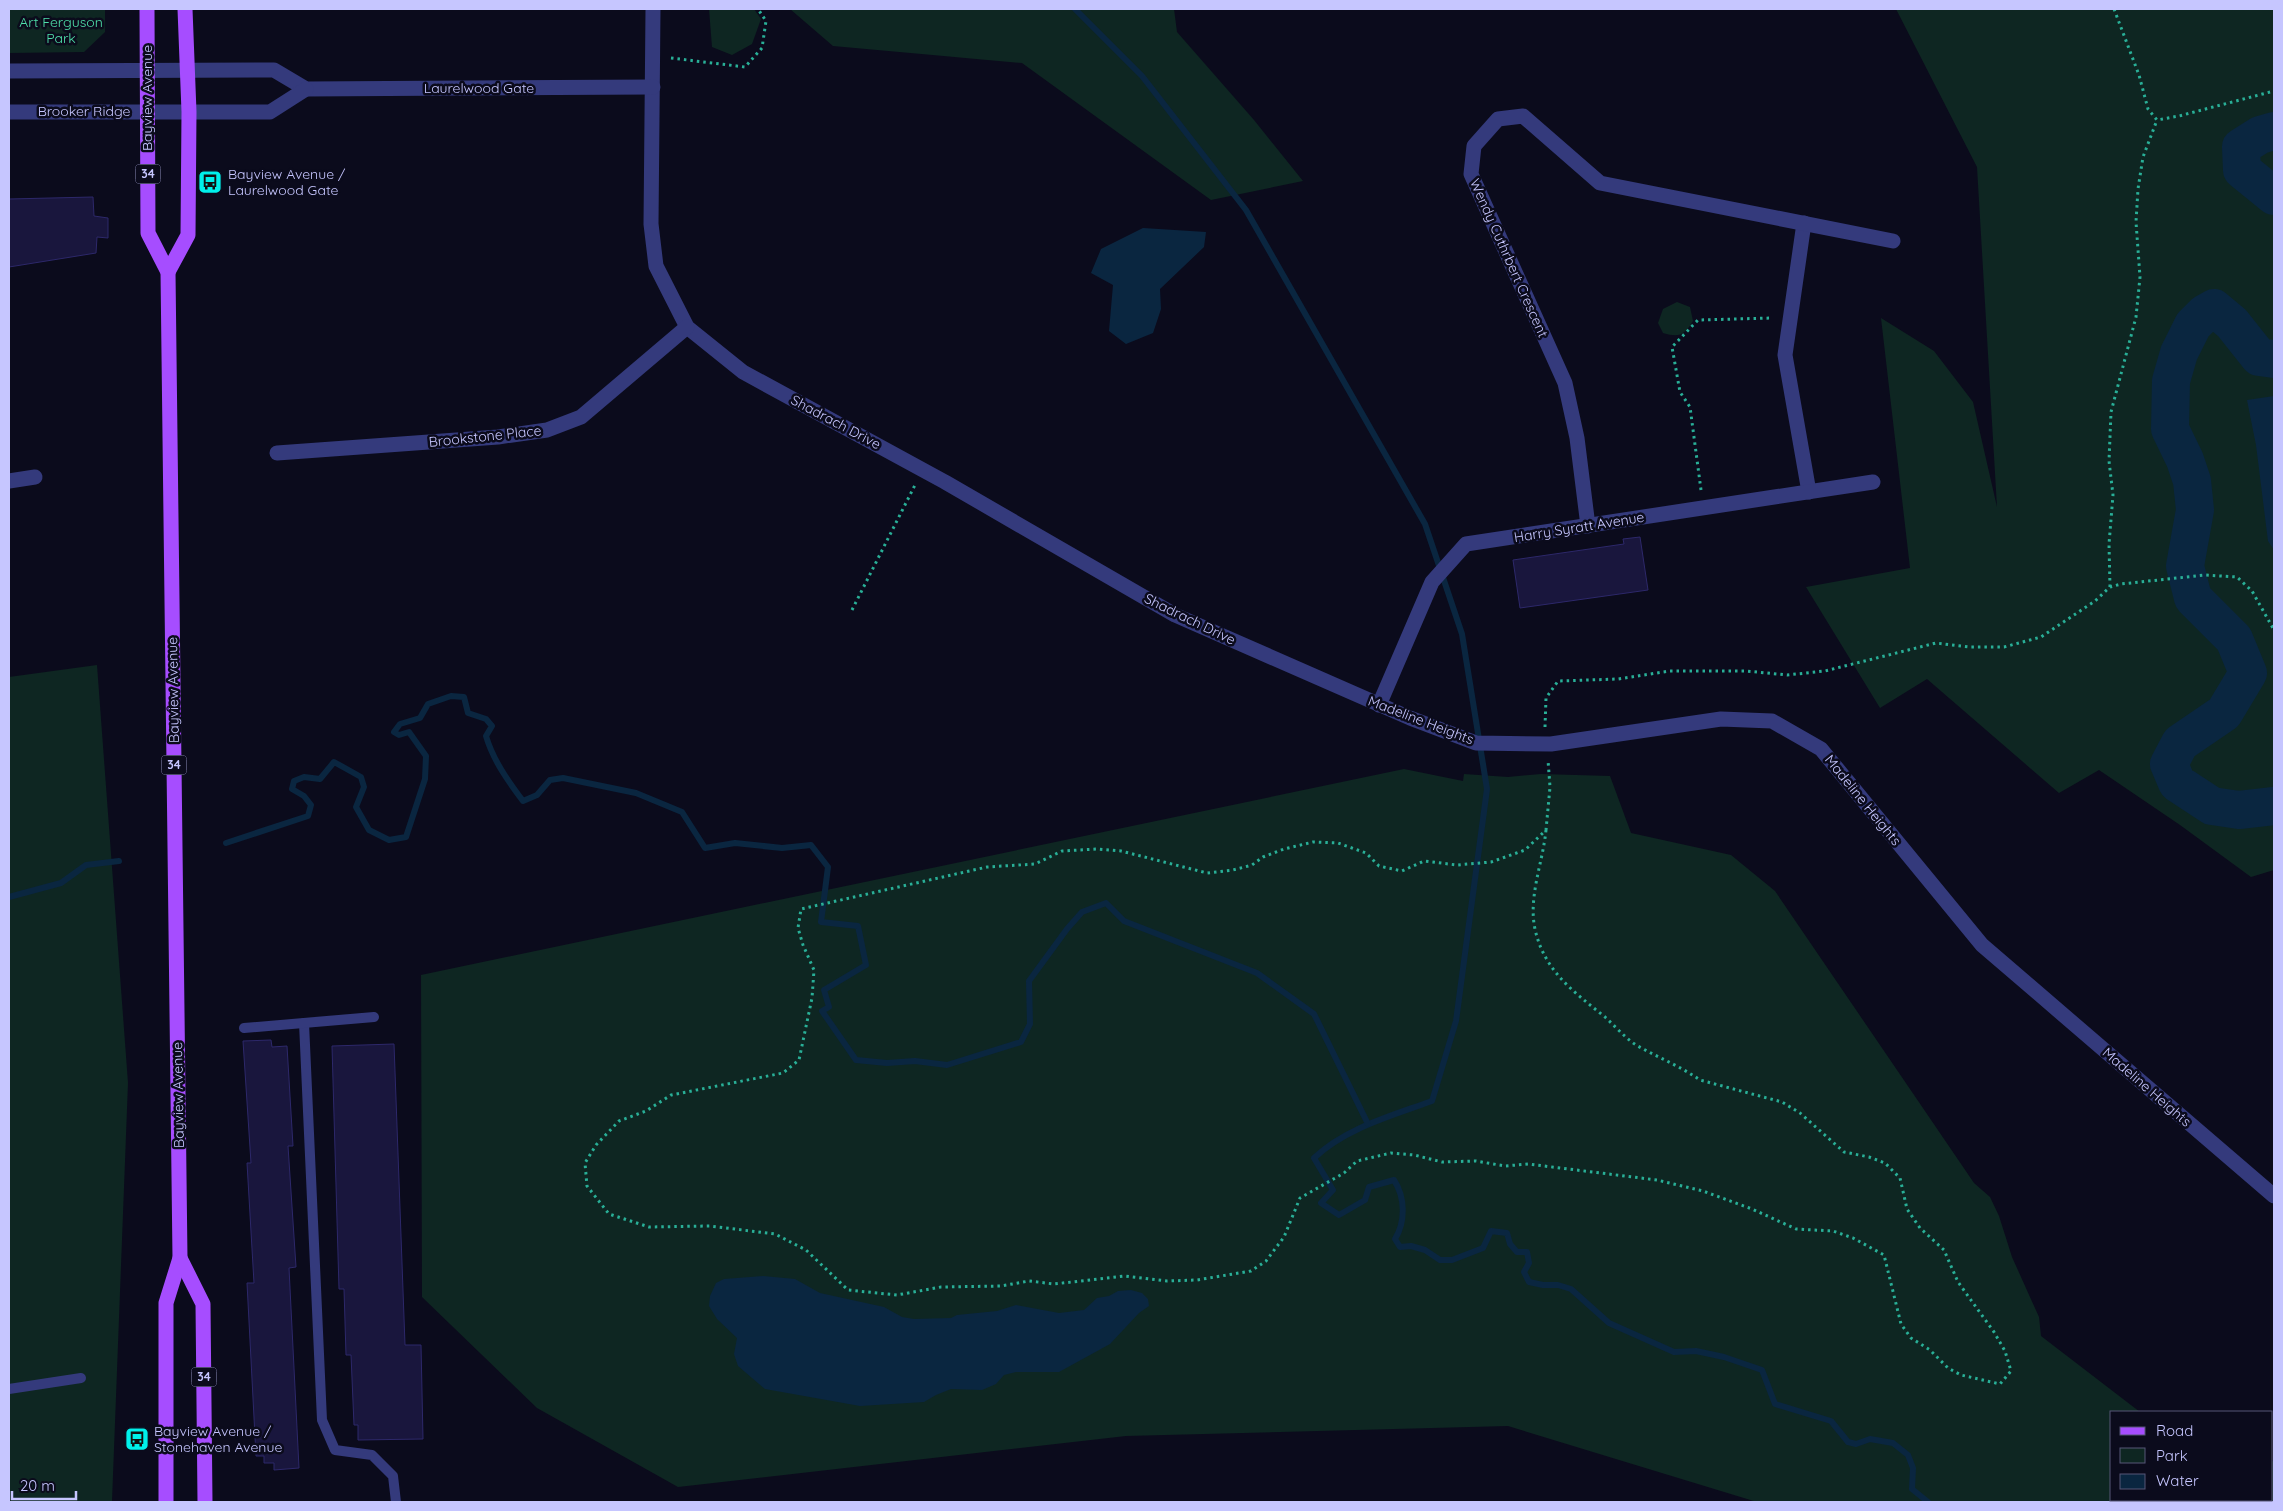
<svg xmlns="http://www.w3.org/2000/svg" width="2283" height="1511" viewBox="0 0 2283 1511" font-family="Quicksand,sans-serif">
  <style>
    .green { fill: #0e2622 }
    .water { fill: #0a2640 }
    .lines { fill: none; stroke-linecap: round; stroke-linejoin: round }
    .stream { stroke: #0a2640; stroke-width: 6 }
    .river { stroke: #0a2640; stroke-width: 38 }
    .building { fill: #19163d; stroke: #2d286a }
    .path { stroke: #29af97; stroke-width: 3; stroke-dasharray: 2.5 4; stroke-linecap: butt }
    .lane { stroke: #343a7c; stroke-width: 10 }
    .street { stroke: #343a7c; stroke-width: 15 }
    .primary { stroke: #a64dff; stroke-width: 15 }
    .labels { text-anchor: middle; stroke-width: 5; stroke-linejoin: round; paint-order: stroke }
    .shield { fill: #0b0b1c; stroke: #8e8ebb; stroke-width: 1 }
    .shield-label { font-size: 12px; font-weight: bold; fill: #c6c6ff }
    .park-label { font-size: 14px; fill: #50e1ab; stroke: #0b0b1c }
    .street-label { font-size: 14px; fill: #c6c6ff; stroke: #0b0b1c }
    .poi-label { font-size: 14px; fill: #c6c6ff; stroke: #0b0b1c; text-anchor: start }
  </style>
  <rect width="100%" height="100%" fill="#0b0b1c"/>
  <!-- green -->
  <g class="green">
    <polygon points="9,9 105,9 105,32 84,52 9,53"/>
    <polygon points="709,9 754,9 761,19 752,44 732,55 712,47"/>
    <polygon points="790,9 1174,9 1177,32 1254,120 1303,181 1211,200 1022,63 833,46"/>
    <polygon points="1896,9 2274,9 2274,870 2251,877 2180,825 2099,770 2059,793 1927,679 1880,708 1806,587 1910,568 1881,318 1934,351 1973,402 1997,507 1977,167"/>
    <path d="M 1677,302 L 1690,307 L 1693,321 C 1684,335 1680,338 1663,333 L 1658,323 L 1663,309 Z"/>
    <polygon points="97,665 128,1083 112,1501 9,1502 9,677"/>
    <polygon points="1404,769 1463,781 1464,774 1508,777 1541,774 1610,776 1631,833 1731,855 1775,891 1974,1183 1990,1197 1999,1216 2012,1257 2039,1317 2041,1336 2140,1412 2112,1412 2112,1500 2272,1500 2272,1461 2274,1462 2274,1502 1757,1502 1508,1426 1126,1436 678,1487 537,1408 422,1297 421,975"/>
  </g>
  <!-- water -->
  <g class="water">
    <polygon points="1143,228 1206,232 1204,247 1160,289 1161,309 1153,333 1126,344 1109,331 1113,285 1091,273 1101,249"/>
    <polygon points="2274,396 2274,550 2268,541 2256,445 2247,400"/>
    <polygon points="763,1276 795,1279 820,1293 884,1307 902,1317 914,1319 951,1318 957,1315 997,1311 1016,1305 1059,1313 1084,1310 1097,1298 1109,1296 1118,1291 1131,1290 1142,1293 1148,1299 1149,1306 1139,1313 1110,1344 1059,1372 1016,1372 1004,1375 996,1384 982,1390 951,1389 936,1395 924,1402 860,1406 765,1389 738,1366 734,1354 737,1338 717,1319 709,1306 710,1296 716,1283 724,1279"/>
  </g>
  <g class="lines">
    <!-- stream -->
    <g class="stream">
      <path d="M 1075,9 L 1142,76 L 1246,210 L 1425,524 L 1462,634 L 1487,789 L 1456,1021 L 1432,1101 C 1391,1116 1346,1128 1314,1158 L 1333,1190 L 1321,1203 L 1339,1215 L 1365,1200 L 1369,1187 L 1394,1180 C 1405,1197 1406,1221 1395,1239 L 1400,1247 L 1411,1246 L 1425,1250 L 1440,1260 L 1452,1260 L 1483,1248 L 1491,1231 L 1507,1233 L 1510,1244 L 1517,1252 L 1527,1252 L 1529,1263 L 1524,1272 L 1529,1282 L 1543,1285 L 1558,1285 L 1571,1289 L 1609,1323 L 1674,1352 L 1696,1351 L 1724,1357 L 1762,1370 L 1775,1404 L 1831,1421 L 1848,1442 L 1856,1444 L 1870,1439 L 1893,1443 L 1908,1455 L 1913,1468 L 1912,1489 L 1928,1502"/>
      <path d="M 226,843 L 308,816 L 311,805 L 304,796 L 292,789 L 294,781 L 304,777 L 320,779 L 334,762 L 361,777 L 364,787 L 356,807 L 369,830 L 389,840 L 406,837 L 425,779 L 426,756 L 409,732 L 399,735 L 394,732 L 400,724 L 420,718 L 428,704 L 451,696 L 464,697 L 468,713 L 486,719 L 492,726 L 486,736 C 493,760 508,781 523,801 L 537,795 L 550,780 L 563,778 L 636,793 L 682,812 L 705,848 L 735,843 L 782,848 L 811,845 L 828,867 L 821,922 L 858,926 L 866,965 L 824,990 L 829,1007 L 822,1011 L 856,1060 L 887,1063 L 915,1061 L 947,1065 L 1021,1042 L 1030,1024 L 1029,981 L 1067,929 L 1082,912 L 1106,903 L 1124,921 L 1257,973 L 1314,1014 L 1368,1124"/>
      <polyline points="9,897 61,883 86,865 119,861"/>
    </g>
    <!-- river -->
    <g class="river">
      <polyline points="2274,131 2260,135 2241,147 2242,170 2274,196"/>
      <polyline points="2274,359 2259,357 2232,323 2214,308 2205,313 2193,325 2179,353 2171,381 2170,429 2185,460 2192,481 2195,510 2185,566 2193,598 2234,639 2248,673 2224,713 2180,743 2169,764 2177,783 2212,806 2239,810 2274,806"/>
    </g>
  </g>
  <!-- building -->
  <g class="building">
    <polygon points="93,197 94,216 108,218 108,238 97,237 96,253 9,267 9,199"/>
    <polygon points="1640,537 1648,590 1520,608 1513,560 1624,544 1623,539"/>
    <polygon points="271,1040 272,1047 287,1046 293,1146 288,1146 296,1267 289,1268 299,1468 274,1470 274,1463 264,1463 264,1456 256,1456 247,1283 254,1283 247,1163 251,1163 243,1041"/>
    <polygon points="394,1044 405,1345 421,1345 423,1439 358,1440 358,1425 354,1425 351,1355 346,1355 344,1289 339,1289 332,1046"/>
  </g>
  <g class="lines">
    <!-- path -->
    <g class="path">
      <polyline points="2114,9 2139,75 2148,109 2157,120 2179,116 2274,91"/>
      <polyline points="671,58 745,67 762,48 766,21 758,9"/>
      <polyline points="1701,490 1690,407 1680,392 1672,347 1698,320 1772,318"/>
      <polyline points="2110,587 2109,544 2113,495 2109,461 2111,412 2136,317 2140,277 2136,222 2138,189 2143,157 2157,120"/>
      <polyline points="852,610 915,485"/>
      <polyline points="1545,727 1546,698 1558,681 1618,679 1670,671 1746,671 1787,675 1825,671 1936,643 1969,647 2004,647 2041,637 2095,601 2110,587 2121,584 2205,575 2237,577 2252,591 2274,630"/>
      <path d="M 1546,830 C 1543,862 1528,897 1535,929 C 1544,971 1574,992 1605,1017 C 1615,1026 1624,1037 1636,1045 C 1657,1057 1680,1066 1700,1080 L 1782,1102 L 1800,1113 L 1844,1152 L 1869,1157 L 1885,1163 L 1900,1178 L 1907,1209 L 1920,1228 L 1944,1250 L 1958,1282 L 1994,1332 L 2005,1351 L 2011,1371 L 2000,1384 L 1961,1375 L 1948,1368 L 1930,1350 L 1911,1338 L 1901,1324 L 1884,1255 L 1853,1238 L 1833,1231 L 1796,1229 L 1752,1209 L 1703,1191 L 1657,1180 L 1528,1164 L 1505,1166 L 1476,1161 L 1442,1162 L 1414,1155 L 1391,1153 L 1357,1161 L 1344,1173 L 1300,1198 L 1284,1237 L 1266,1261 L 1251,1271 L 1197,1280 L 1167,1281 L 1125,1276 L 1054,1284 L 1029,1281 L 1001,1286 L 941,1287 L 897,1295 L 848,1290 L 806,1250 L 775,1234 L 710,1226 L 649,1227 L 609,1214 L 587,1186 L 585,1163 L 596,1145 L 619,1121 L 646,1111 L 671,1095 L 783,1073 L 799,1060 L 812,998 L 814,970 L 803,945 L 798,928 L 801,909 L 987,867 L 1035,864 L 1062,851 L 1098,849 L 1121,851 L 1207,873 L 1233,870 L 1252,865 L 1263,857 L 1284,849 L 1313,842 L 1338,843 L 1366,853 L 1379,866 L 1402,871 L 1424,861 L 1457,865 L 1491,862 L 1525,850 L 1546,830 L 1550,787 L 1548,760"/>
    </g>
    <!-- lane -->
    <g class="lane">
      <polyline points="304,1023 322,1420 335,1450 372,1455 393,1476 396,1502"/>
      <polyline points="244,1028 374,1017"/>
      <polyline points="9,1389 81,1378"/>
    </g>
    <!-- street -->
    <g class="street">
      <polyline points="653,9 651,224 656,266 687,327 743,372 945,482 1175,615 1410,718 1476,743 1551,744 1721,719 1772,721 1821,749 1982,945 2274,1196"/>
      <polyline points="9,71 274,70 306,89 653,87"/>
      <polyline points="9,112 270,112 306,89"/>
      <polyline points="1804,223 1785,355 1809,492"/>
      <polyline points="277,453 498,437 547,430 581,417 687,327"/>
      <polyline points="9,481 35,477"/>
      <polyline points="1588,526 1577,438 1565,383 1471,174 1474,146 1498,119 1523,116 1600,183 1893,241"/>
      <polyline points="1379,705 1432,582 1466,544 1873,482"/>
    </g>
    <!-- primary -->
    <g class="primary">
      <polyline points="147,9 148,233 168,272 180,1258 166,1303 166,1502"/>
      <polyline points="168,272 188,235 189,112 185,9"/>
      <polyline points="180,1258 203,1304 205,1502"/>
    </g>
  </g>
  <!-- icons -->
  <defs>
    <g id="bus-square" transform="scale(1.25)"><rect x="-9" y="-9" width="18" height="18" rx="4" fill="#00f1eb" stroke="#0b0b1c"/><path d="M-5-6H5V4H4V6H2V4H-2V6H-4V4H-5ZM-3.5-4V0h7V-4ZM-3.5 1.2v1.5H-2V1.2ZM2 1.2v1.5H3.5V1.2Z" fill="#111"/></g>
  </defs>
  <g fill-rule="evenodd">
    <use href="#bus-square" x="210" y="182"/>
    <use href="#bus-square" x="137" y="1439"/>
  </g>
  <g class="labels">
    <!-- shield labels -->
    <g class="shield">
      <rect x="135.5" y="164.5" width="25" height="19" rx="4"/>
      <rect x="161.5" y="755.5" width="25" height="19" rx="4"/>
      <rect x="191.5" y="1367.5" width="25" height="19" rx="4"/>
    </g>
    <g class="shield-label">
      <text x="148" y="178">34</text>
      <text x="174" y="769">34</text>
      <text x="204" y="1381">34</text>
    </g>
    <!-- park labels -->
    <g class="park-label">
      <text x="61" y="27">Art Ferguson<tspan x="61" dy="16">Park</tspan></text>
    </g>
    <!-- street labels -->
    <g class="street-label">
      <text x="479" y="93">Laurelwood Gate</text>
      <text transform="translate(147 98) rotate(-90)" y="5">Bayview Avenue</text>
      <text x="84" y="116">Brooker Ridge</text>
      <text transform="translate(1509 258) rotate(66)" y="5">Wendy Cuthrbert Crescent</text>
      <text transform="translate(836 422) rotate(28)" y="5">Shadrach Drive</text>
      <text transform="translate(485 436) rotate(-6)" y="5">Brookstone Place</text>
      <text transform="translate(1579 527) rotate(-9)" y="5">Harry Syratt Avenue</text>
      <text transform="translate(1190 619) rotate(26)" y="5">Shadrach Drive</text>
      <text transform="translate(173 690) rotate(-91)" y="5">Bayview Avenue</text>
      <text transform="translate(1421 720) rotate(21)" y="5">Madeline Heights</text>
      <text transform="translate(1863 800) rotate(51)" y="5">Madeline Heights</text>
      <text transform="translate(2147 1087) rotate(41)" y="5">Madeline Heights</text>
      <text transform="translate(178 1095) rotate(-91)" y="5">Bayview Avenue</text>
    </g>
    <!-- poi labels -->
    <g class="poi-label">
      <text x="228" y="179">Bayview Avenue /<tspan x="228" dy="16">Laurelwood Gate</tspan></text>
      <text x="154" y="1436">Bayview Avenue /<tspan x="154" dy="16">Stonehaven Avenue</tspan></text>
    </g>
  </g>
  <!-- border -->
  <rect width="2283" height="1511" fill="none" stroke="#c6c6ff" stroke-width="20"/>
  <!-- legend -->
  <rect x="2110" y="1411" width="162" height="90" fill="#0b0b1c" stroke="#565677"/>
  <rect x="2120" y="1427" width="25" height="8" fill="#a64dff" stroke="#565677"/>
  <text x="2156" y="1436" font-size="15" fill="#c6c6ff">Road</text>
  <rect x="2120" y="1448" width="25" height="15" fill="#0e2622" stroke="#565677"/>
  <text x="2156" y="1461" font-size="15" fill="#c6c6ff">Park</text>
  <rect x="2120" y="1474" width="25" height="15" fill="#0a2640" stroke="#565677"/>
  <text x="2156" y="1486" font-size="15" fill="#c6c6ff">Water</text>
  <!-- scale -->
  <path d="M12 1491v8h64v-8" fill="none" stroke="#c6c6ff" stroke-width="2.5"/>
  <text x="20" y="1491" font-size="15" fill="#c6c6ff" stroke="#0b0b1c" stroke-width="4" paint-order="stroke">20 m</text>
</svg>
